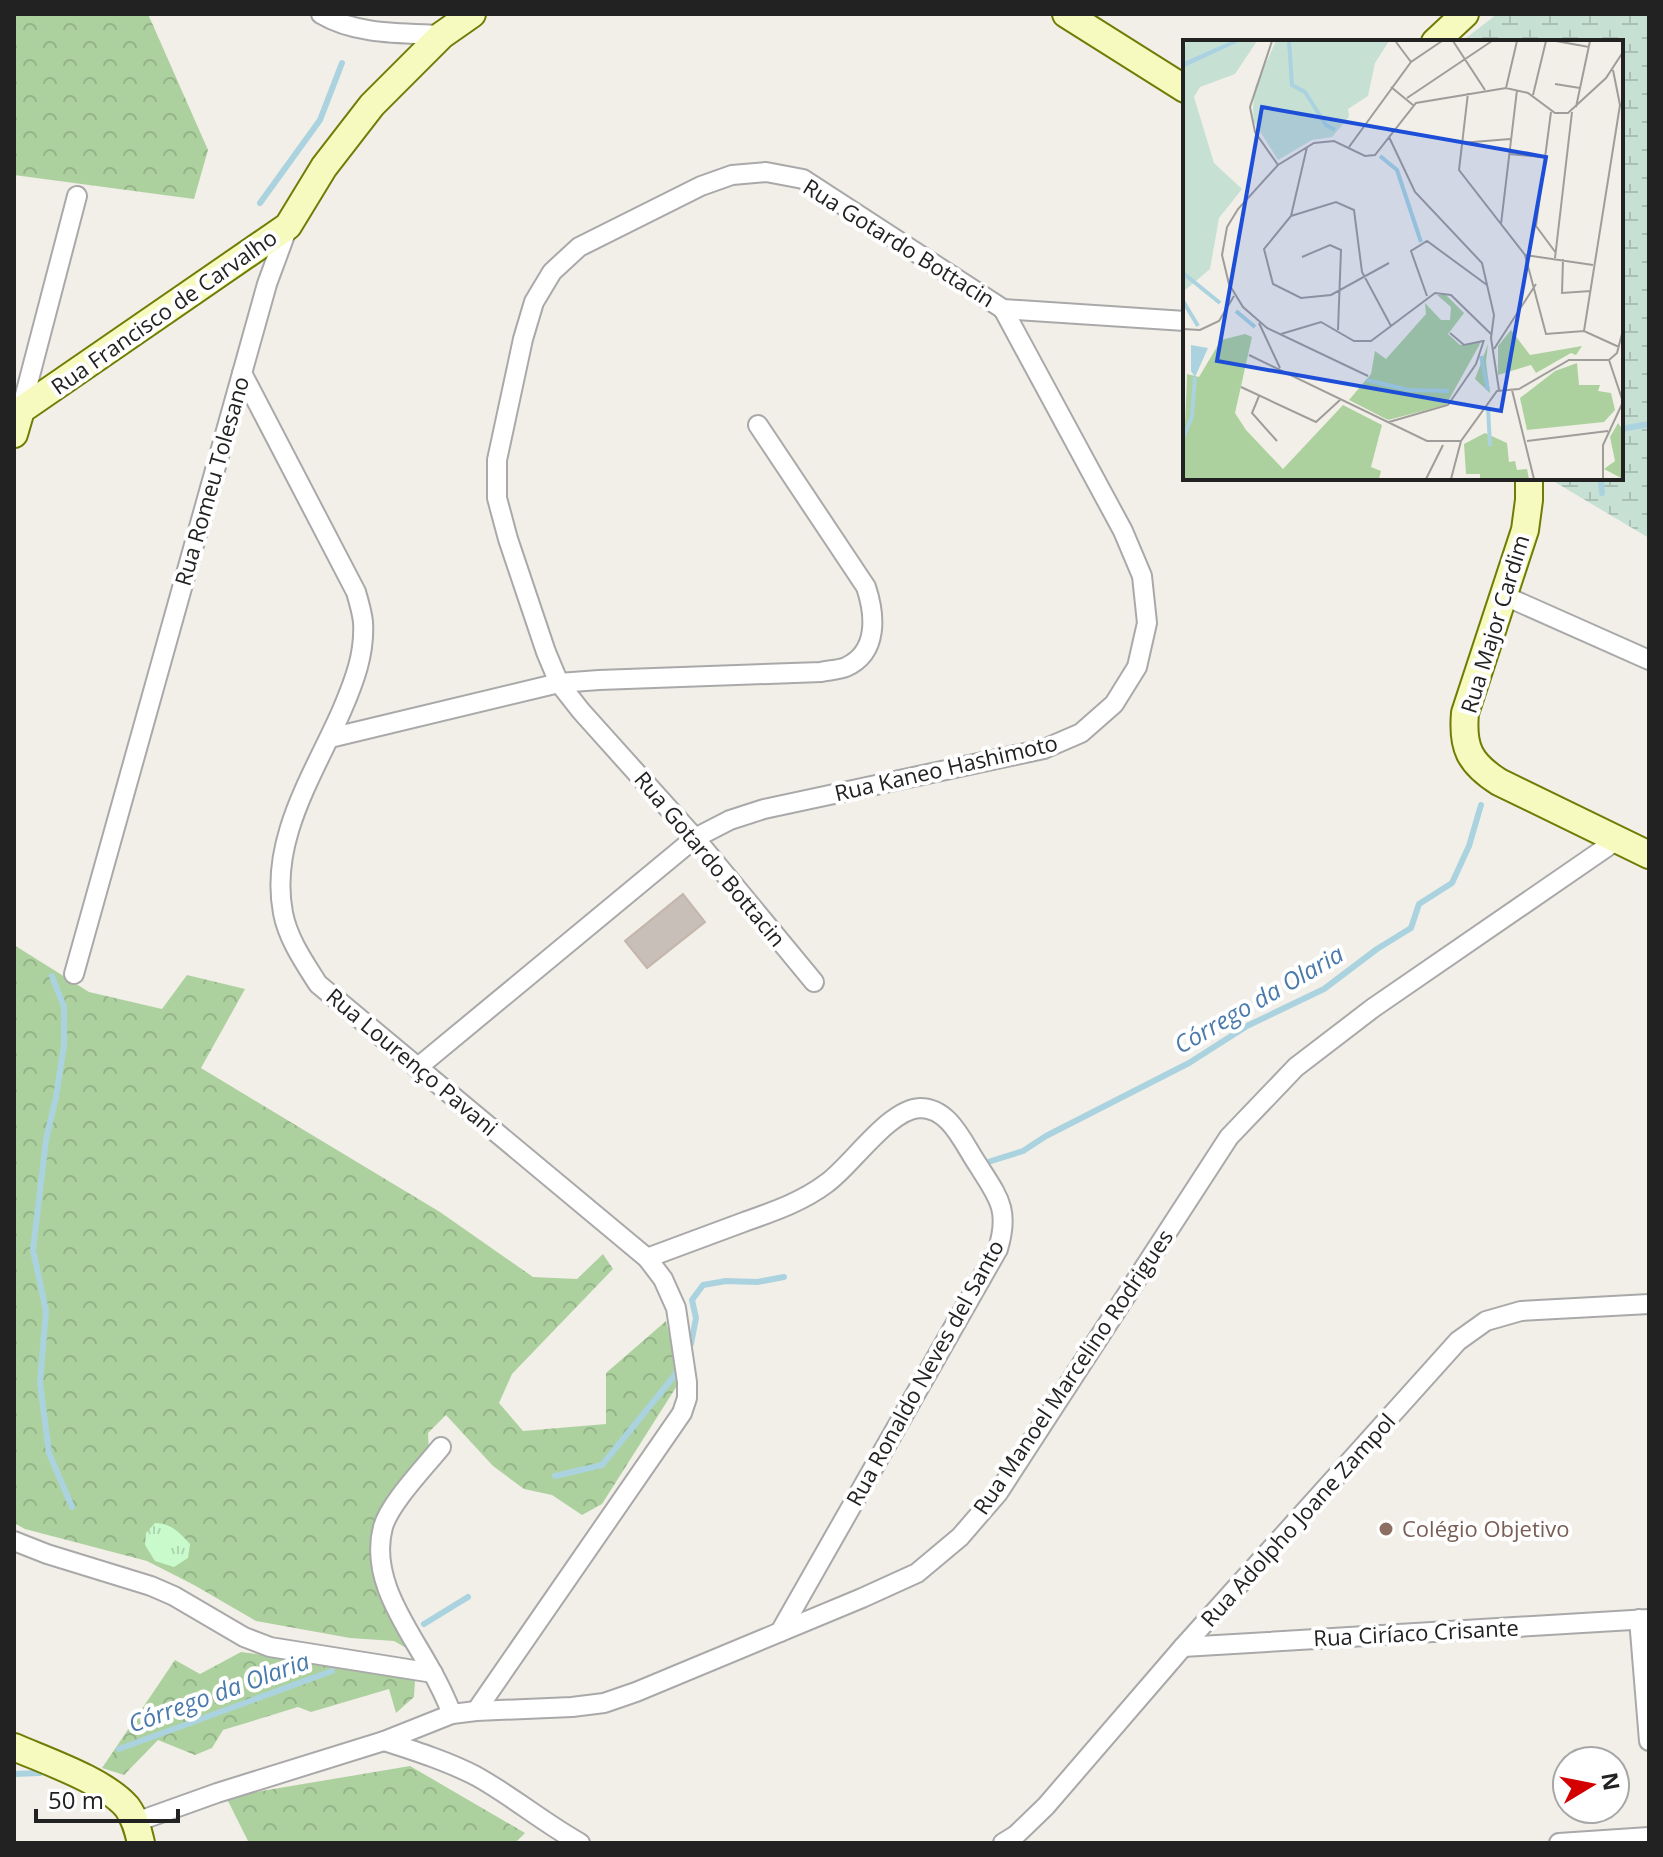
<svg xmlns="http://www.w3.org/2000/svg" width="1663" height="1857" viewBox="0 0 1663 1857" font-family="'Open Sans',sans-serif">
  <style>
    .forest { fill: url(#forest-crowns) }
    .wetland { fill: url(#wetland-marsh) }
    .park { fill: url(#park-tufts) }
    .lines { fill: none; stroke-linecap: round; stroke-linejoin: round }
    .stream { stroke: #aad3df; stroke-width: 6 }
    .building { fill: #c7bfb8; stroke: #c4b6ab; stroke-width: 2 }
    .street-casing { stroke: #a9a9a9; stroke-width: 22 }
    .secondary-casing { stroke: #707d05; stroke-width: 30 }
    .street { stroke: #fff; stroke-width: 18 }
    .secondary { stroke: #f7fabf; stroke-width: 26 }
    .education-dot { fill: #8d6e63; stroke: #fff; stroke-width: 3 }
    .labels { text-anchor: middle; stroke-width: 8; stroke-linejoin: round; paint-order: stroke }
    .street-label { font-size: 22px; fill: #222; stroke: #fff }
    .education-label { font-size: 22px; fill: #785e54; stroke: #fff; text-anchor: start }
    .water-label { font-size: 24px; font-style: italic; fill: #4a7aab; stroke: #fff }
    .inset-river { fill: none; stroke: #aad3df; stroke-width: 4 }
    .inset-road { fill: none; stroke: #9f9d99; stroke-width: 2 }
    .view { fill: #1d4ed8; fill-opacity: 0.15; stroke: #1d4ed8; stroke-width: 4 }
    .inset-edge { fill: none; stroke: #222; stroke-width: 4 }
  </style>
  <defs>
    <pattern id="forest-crowns" width="20" height="18" patternUnits="userSpaceOnUse" patternTransform="scale(2)"><rect width="20" height="18" fill="#add19e"/><path d="M2 6a3 3 0 1 1 6 0M12 15a3 3 0 1 1 6 0" fill="none" stroke="#95b388"/></pattern>
    <pattern id="wetland-marsh" width="20" height="14" patternUnits="userSpaceOnUse" patternTransform="scale(2)"><rect width="20" height="14" fill="#c6e0d4"/><path d="M1 5h8M5 5V1M11 12h8M15 12V8" fill="none" stroke="#aac0b6"/></pattern>
    <pattern id="park-tufts" width="24" height="20" patternUnits="userSpaceOnUse" patternTransform="scale(2)"><rect width="24" height="20" fill="#c8facc"/><path d="M3 7l-1-3M5 7V3M7 7l1-3M15 17l-1-3M17 17v-4M19 17l1-3" fill="none" stroke="#acd6af"/></pattern>
  </defs>
  <rect width="100%" height="100%" fill="#f2efe9"/>
  <!-- forest -->
  <g class="forest">
    <polygon points="14,14 148,14 208,150 194,199 14,175"/>
    <polygon points="14,945 89,992 162,1009 187,975 245,989 201,1068 440,1212 533,1277 577,1279 603,1254 613,1269 512,1374 499,1403 523,1431 606,1424 606,1373 666,1321 680,1381 602,1504 582,1515 552,1495 524,1489 493,1466 446,1415 428,1433 429,1453 376,1526 415,1653 394,1641 350,1638 256,1621 194,1585 147,1561 25,1529 14,1523"/>
    <polygon points="241,1652 403,1674 415,1681 414,1697 396,1713 389,1689 311,1712 298,1707 223,1730 212,1748 195,1755 158,1740 124,1775 102,1768 175,1660 200,1674"/>
    <polygon points="410,1766 525,1833 515,1843 249,1843 226,1797"/>
  </g>
  <!-- wetland -->
  <polygon class="wetland" points="1497,14 1649,14 1649,538 1548,478 1621,478 1621,42 1461,42"/>
  <!-- park -->
  <path class="park" d="M 155,1523 C 171,1523 180,1533 190,1544 L 188,1558 L 174,1567 L 155,1561 L 145,1545 L 146,1533 Z"/>
  <g class="lines">
    <!-- stream -->
    <g class="stream">
      <polyline points="260,203 320,120 342,63"/>
      <polyline points="1621,429 1649,424"/>
      <polyline points="1601,478 1602,493"/>
      <polyline points="52,976 64,1007 64,1045 56,1097 46,1140 33,1250 46,1311 40,1383 49,1453 72,1507"/>
      <polyline points="988,1162 1023,1151 1046,1136 1189,1063 1247,1026 1324,989 1377,949 1411,928 1419,904 1452,883 1469,846 1481,805"/>
      <polyline points="691,1344 696,1318 692,1300 703,1285 726,1281 757,1282 784,1277"/>
      <polyline points="555,1476 602,1465 675,1375 677,1369"/>
      <polyline points="424,1624 468,1597"/>
      <polyline points="119,1749 332,1671"/>
      <polyline points="14,1774 40,1773"/>
    </g>
  </g>
  <!-- building -->
  <polygon class="building" points="683,894 705,922 647,968 625,941"/>
  <g class="lines">
    <!-- street casing -->
    <g class="street-casing">
      <g id="street">
        <path d="M 321,14 C 356,35 402,33 442,35"/>
        <path d="M 242,373 L 356,592 C 359,602 362,612 363,622 C 365,654 354,682 342,710 C 314,774 269,840 283,913 C 288,939 304,962 318,984 L 647,1258 L 663,1279 L 676,1308 L 687,1382 L 687,1398 L 682,1413 L 476,1711"/>
        <polyline points="21,410 77,196"/>
        <polyline points="1505,596 1649,660"/>
        <path d="M 330,738 L 559,683 L 599,680 L 821,672 C 829,670 839,670 846,667 C 879,652 875,614 866,587 L 758,425"/>
        <polyline points="74,974 267,284 288,227"/>
        <polyline points="814,982 695,838 581,711 559,683 546,652 508,539 497,498 497,460 523,339 534,302 552,272 579,247 701,186 732,175 766,172 803,179 1003,309 1185,321"/>
        <polyline points="417,1068 695,838 730,820 764,809 1044,749 1081,733 1114,704 1137,667 1147,623 1142,576 1123,531 1003,309"/>
        <path d="M 647,1258 C 679,1246 712,1234 744,1222 C 772,1212 802,1202 827,1183 C 852,1165 889,1109 920,1108 C 950,1108 963,1143 978,1165 C 998,1197 1010,1209 998,1249 L 780,1632"/>
        <path d="M 441,1447 C 424,1468 390,1503 383,1527 C 369,1579 408,1628 431,1670 C 439,1684 446,1699 452,1714"/>
        <polyline points="14,1541 47,1554 151,1586 174,1596 244,1637 270,1647 433,1673"/>
        <polyline points="1639,1619 1649,1741"/>
        <polyline points="1183,1647 1649,1619"/>
        <path d="M 384,1741 C 415,1751 447,1761 476,1776 C 512,1796 544,1823 580,1843"/>
        <polyline points="136,1822 217,1793 384,1741 452,1714 476,1711 572,1707 604,1703 636,1692 862,1598 917,1573 960,1537 998,1493 1229,1137 1296,1067 1373,1008 1617,840"/>
        <polyline points="1003,1843 1016,1835 1046,1806 1183,1647 1458,1341 1486,1321 1521,1311 1649,1304"/>
        <polyline points="1559,1843 1649,1837"/>
      </g>
    </g>
    <!-- secondary casing -->
    <g class="secondary-casing">
      <g id="secondary">
        <polyline points="1066,14 1185,89"/>
        <polyline points="1435,42 1465,14"/>
        <polyline points="14,434 21,410 288,226 324,167 372,105 442,35 472,14"/>
        <path d="M 1529,478 L 1529,500 L 1525,530 L 1465,713 C 1462,747 1469,763 1499,782 L 1649,855"/>
        <path d="M 14,1747 C 46,1761 105,1781 127,1807 C 135,1818 138,1830 141,1843"/>
      </g>
    </g>
    <!-- street -->
    <use href="#street" class="street"/>
    <!-- secondary -->
    <use href="#secondary" class="secondary"/>
  </g>
  <!-- markers -->
  <circle class="education-dot" cx="1386" cy="1529" r="8"/>
  <g class="labels">
    <!-- street labels -->
    <g class="street-label">
      <text transform="translate(899 243) rotate(32)" y="8">Rua Gotardo Bottacin</text>
      <text transform="translate(164 312) rotate(-35)" y="8">Rua Francisco de Carvalho</text>
      <text transform="translate(212 481) rotate(-74)" y="8">Rua Romeu Tolesano</text>
      <text transform="translate(1495 624) rotate(-73)" y="8">Rua Major Cardim</text>
      <text transform="translate(946 768) rotate(-13)" y="8">Rua Kaneo Hashimoto</text>
      <text transform="translate(710 859) rotate(50)" y="8">Rua Gotardo Bottacin</text>
      <text transform="translate(412 1062) rotate(40)" y="8">Rua Lourenço Pavani</text>
      <text transform="translate(1073 1372) rotate(-56)" y="8">Rua Manoel Marcelino Rodrigues</text>
      <text transform="translate(925 1373) rotate(-61)" y="8">Rua Ronaldo Neves del Santo</text>
      <text transform="translate(1298 1520) rotate(-48)" y="8">Rua Adolpho Joane Zampol</text>
      <text transform="translate(1416 1633) rotate(-3)" y="8">Rua Ciríaco Crisante</text>
    </g>
    <!-- education labels -->
    <g class="education-label">
      <text x="1402" y="1537">Colégio Objetivo</text>
    </g>
    <!-- water labels -->
    <g class="water-label">
      <text transform="translate(1259 1000) rotate(-30)" y="8">Córrego da Olaria</text>
      <text transform="translate(219 1693) rotate(-20)" y="8">Córrego da Olaria</text>
    </g>
  </g>
  <!-- overview -->
  <g transform="translate(1183 40)">
    <rect width="440" height="440" fill="#f2efe9"/>
    <path d="M 254,255 L 263,255 L 281,273 L 265,294 L 277,305 L 298,302 L 263,365 L 205,380 L 166,360 L 188,334 L 192,311 L 203,319 L 243,274 L 242,263 L 258,280 L 267,280 L 268,267 ZM 328,290 L 347,315 L 399,306 L 393,315 L 388,313 L 353,333 L 348,325 L 315,335 L 315,306 ZM 62,294 L 69,297 L 52,373 L 63,390 L 100,429 L 160,365 L 199,385 L 188,427 L 198,431 L 196,439 L 0,439 L 4,334 L 16,337 L 38,300 ZM 305,304 L 303,322 L 307,353 L 292,339 ZM 394,323 L 396,345 L 417,345 L 415,351 L 428,353 L 432,370 L 421,382 L 344,390 L 337,358 L 372,331 ZM 435,383 L 440,390 L 440,439 L 421,429 L 432,421 L 427,397 ZM 302,393 L 324,403 L 326,422 L 332,421 L 334,430 L 344,429 L 346,439 L 297,439 L 297,434 L 283,434 L 281,404 Z" fill="#add19e"/>
    <path d="M 3,1 L 48,1 L 0,22 ZM 58,1 L 74,1 L 52,34 L 17,47 L 11,57 L 31,123 L 59,149 L 36,178 L 27,229 L 1,251 L 0,28 ZM 93,1 L 206,1 L 192,23 L 185,56 L 165,69 L 166,77 L 149,97 L 129,100 L 95,120 L 71,82 L 70,68 L 72,47 Z" fill="#c6e0d4"/>
    <path d="M 48,1 L 58,1 L 0,28 L 0,22 ZM 8,305 L 25,308 L 12,337 L 8,331 Z" fill="#aad3df"/>
    <path class="inset-river" d="M 106,1 L 109,45 L 122,52 L 143,85 L 152,90M 197,116 L 214,130 L 238,202M 0,233 L 37,263M 0,261 L 15,286M 53,271 L 72,287M 298,316 L 305,350M 184,340 L 226,350 L 266,351M 305,367 L 307,406M 0,398 L 9,376 L 12,337"/>
    <path class="inset-road" d="M 89,1 L 67,67 L 72,92 L 95,125M 270,1 L 302,50M 373,1 L 406,7M 213,2 L 228,22M 372,44 L 397,48M 208,47 L 230,65M 323,48 L 334,1M 285,53 L 276,130 L 342,215 L 363,294 L 401,291 L 436,307M 350,55 L 363,1M 224,58 L 309,1M 393,67 L 407,1M 368,72 L 353,186 L 373,213M 206,97 L 232,152 L 299,223 L 311,275 L 308,298 L 316,350M 278,103 L 327,99M 124,107 L 108,176 L 81,209 L 90,244 L 118,258 L 148,255 L 206,223M 166,107 L 228,22 L 259,1M 326,114 L 359,117M 108,176 L 153,162 L 171,170 L 179,232 L 208,286M 318,184 L 334,50M 342,215 L 410,225M 119,217 L 147,205 L 158,210 L 155,290M 372,218 L 389,72M 380,219 L 379,253 L 408,251M 244,256 L 228,211 L 244,201 L 304,245M 76,283 L 97,328M 0,289 L 17,290 L 36,281 L 51,256M 401,291 L 437,65 L 430,30M 267,293 L 281,305 L 300,301M 98,294 L 138,282 L 171,301 L 188,301 L 252,253 L 268,255 L 308,294M 311,309 L 353,244M 66,315 L 244,401 L 278,401M 426,320 L 434,313 L 440,290M 185,336 L 84,288 L 60,267 L 46,244 L 39,215 L 44,187 L 55,169 L 95,125 L 131,103 L 151,101 L 182,116 L 192,115 L 233,63 L 323,48 L 345,53 L 372,73 L 385,73 L 423,38 L 440,12M 58,347 L 133,382 L 157,360M 329,350 L 351,439M 76,356 L 69,373 L 94,401M 206,382 L 265,365 L 293,324 L 301,300M 344,401 L 425,391M 243,439 L 260,405M 268,439 L 278,401 L 314,351 L 336,349 L 386,320 L 426,320M 420,439 L 420,405 L 440,362 L 426,320"/>
    <path class="view" d="M 79,67 L 363,117 L 318,371 L 34,321 Z"/>
    <rect width="440" height="440" class="inset-edge"/>
  </g>
  <!-- border -->
  <rect width="1663" height="1857" fill="none" stroke="#222222" stroke-width="32"/>
  <!-- north arrow -->
  <g transform="translate(1591 1785) rotate(80)"><circle r="38" fill="#ffffff" stroke="#a7a7a7" stroke-width="2"/>
  <path d="M0-6L14 30L0 20L-14 30Z" fill="#d40000"/>
  <text y="-12" font-size="22" font-weight="bold" text-anchor="middle" fill="#222222">N</text>
  </g>
  <!-- scale -->
  <path d="M36 1809v12h142v-12" fill="none" stroke="#222222" stroke-width="4"/>
  <text x="48" y="1809" font-size="24" fill="#222222" stroke="#ffffff" stroke-width="6" paint-order="stroke">50 m</text>
</svg>
